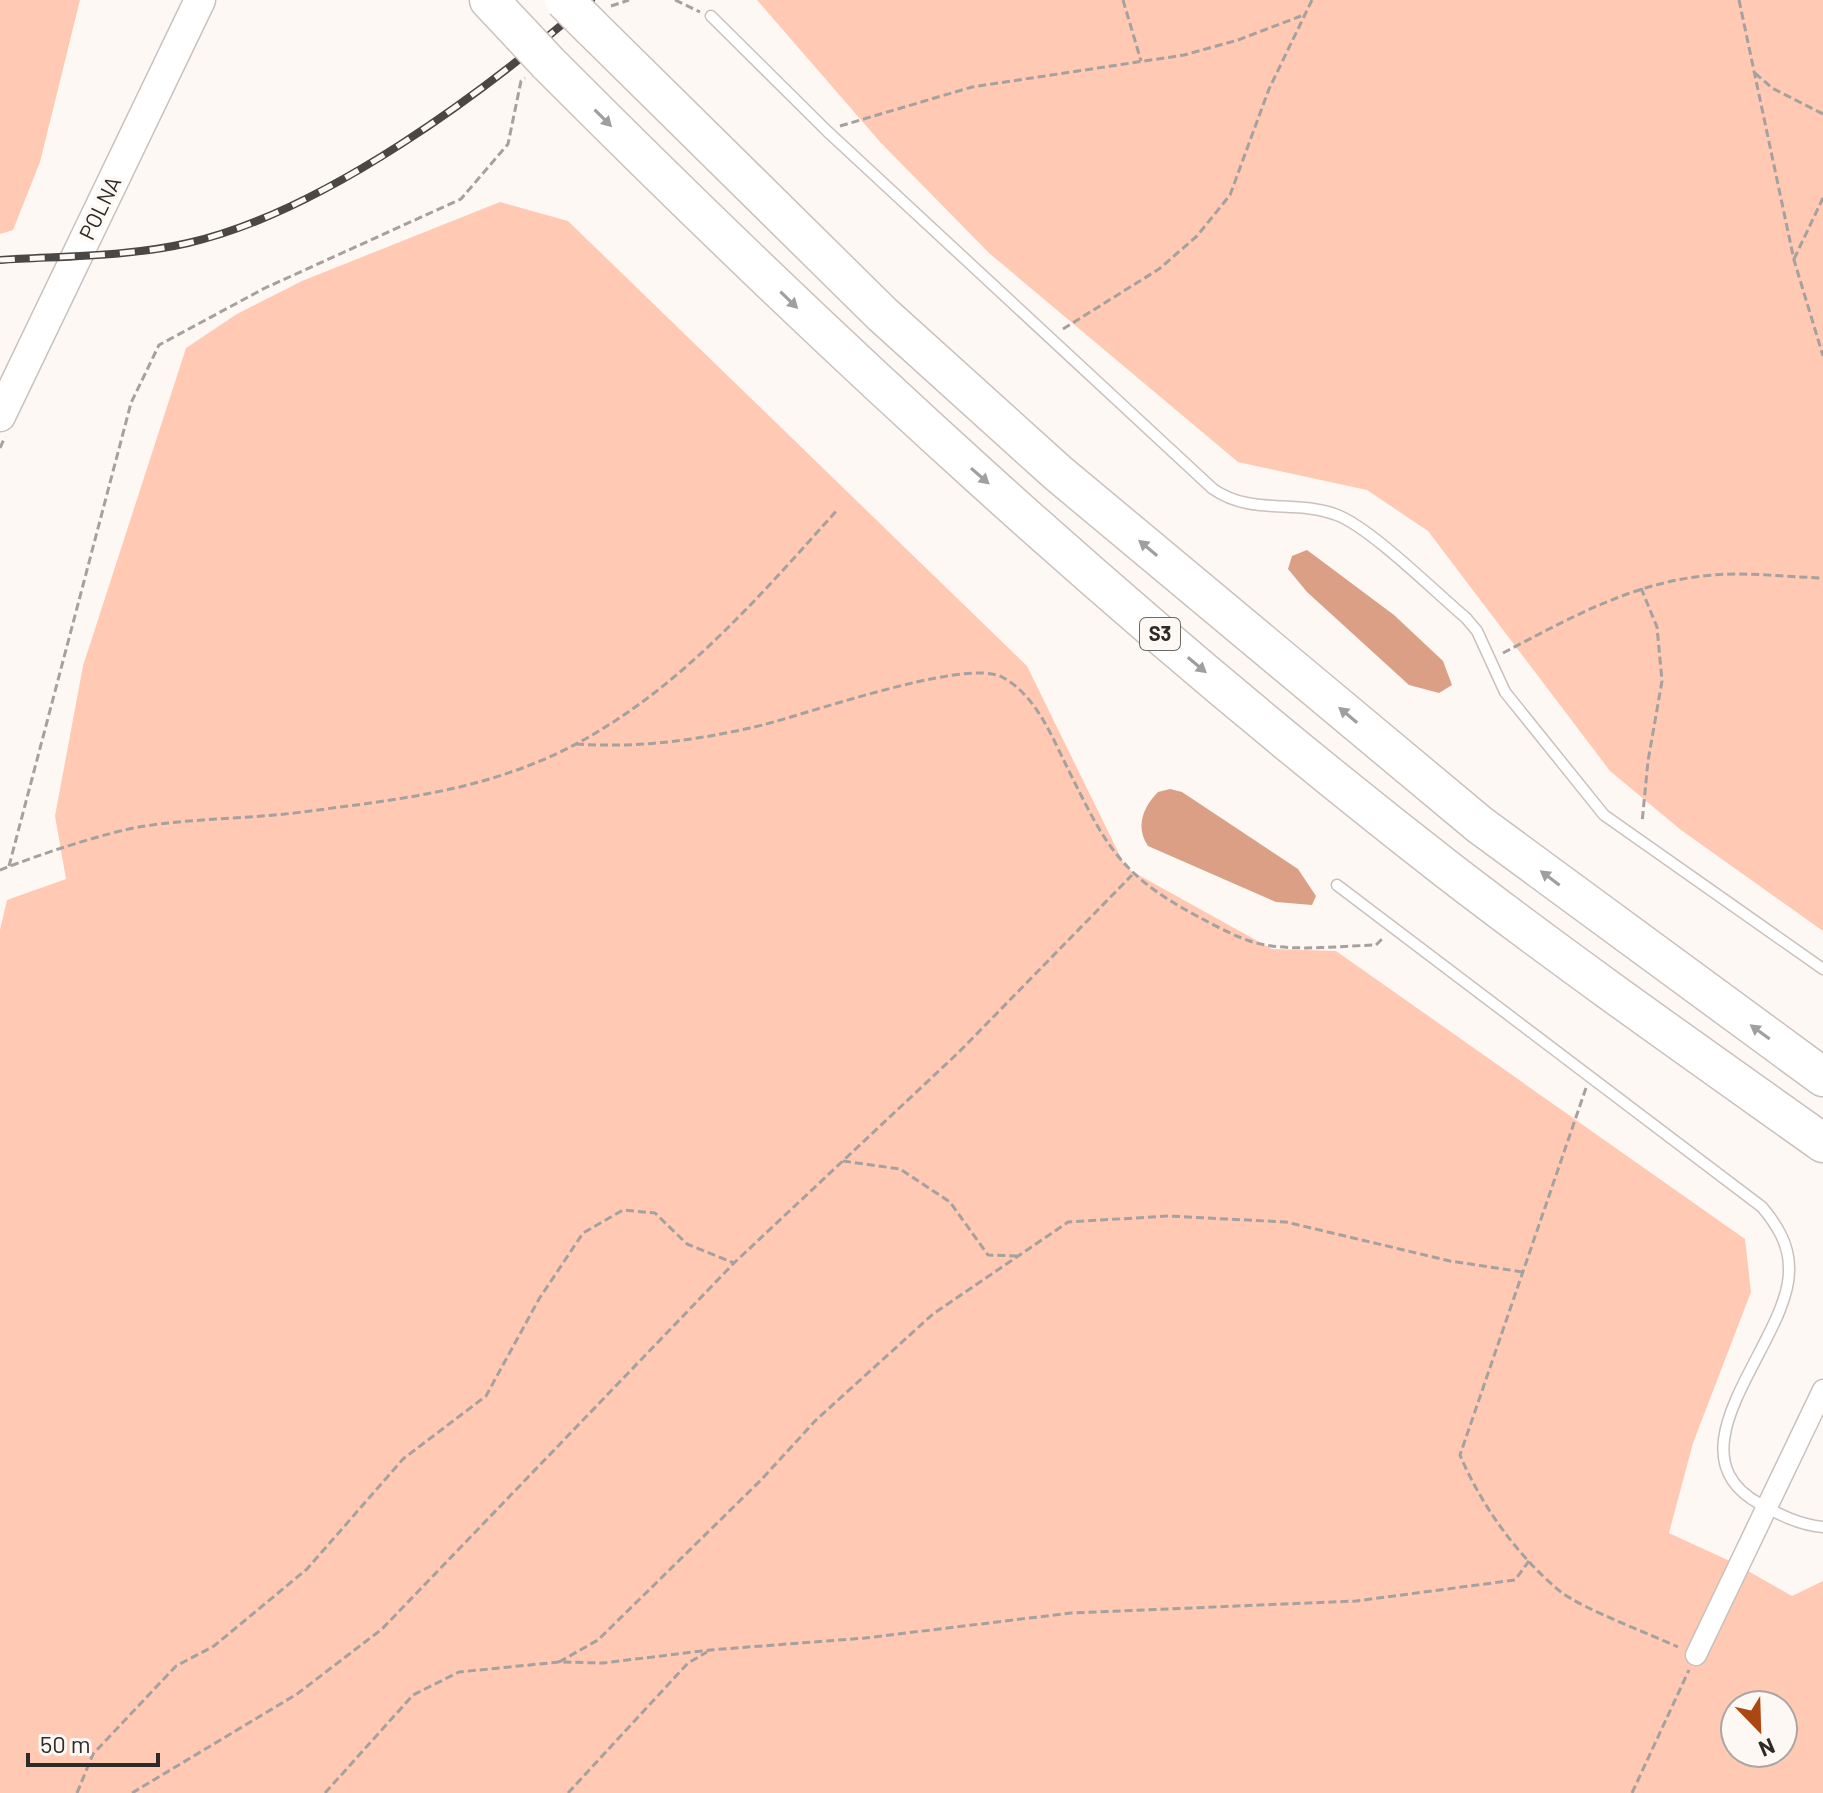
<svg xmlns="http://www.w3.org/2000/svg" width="1823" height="1793" viewBox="0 0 1823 1793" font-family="Barlow,sans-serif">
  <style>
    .green { fill: #ffc9b3; fill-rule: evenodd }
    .water { fill: #db9f86 }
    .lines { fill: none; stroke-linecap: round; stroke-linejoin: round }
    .lane-casing { stroke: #cbc1bc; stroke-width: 13 }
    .street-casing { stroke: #cbc1bc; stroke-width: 23 }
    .secondary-casing { stroke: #cbc1bc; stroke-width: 33 }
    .highway-casing { stroke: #cbc1bc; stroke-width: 41 }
    .path { stroke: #a6a19e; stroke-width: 3; stroke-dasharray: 8 4; stroke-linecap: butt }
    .lane { stroke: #fff; stroke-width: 10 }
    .street { stroke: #fff; stroke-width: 20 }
    .secondary { stroke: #fff; stroke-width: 30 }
    .highway { stroke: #fff; stroke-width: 38 }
    .rail-casing { stroke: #4b4745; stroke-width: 8 }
    .rail { stroke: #fef8f5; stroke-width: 5; stroke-dasharray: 15; stroke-linecap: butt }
    .highway-bridge-casing { stroke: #cbc1bc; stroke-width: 41; stroke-linecap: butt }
    .highway-bridge { stroke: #fff; stroke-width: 38 }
    .oneway { fill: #a19f9e }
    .labels { text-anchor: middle; stroke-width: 7; stroke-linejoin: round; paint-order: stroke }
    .shield { fill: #fef8f5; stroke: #6c6866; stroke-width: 2 }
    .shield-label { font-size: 20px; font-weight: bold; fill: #2e2a28 }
    .street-label { font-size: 22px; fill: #2e2a28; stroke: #fef8f5 }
  </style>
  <rect width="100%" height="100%" fill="#fef8f5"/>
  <!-- green -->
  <g class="green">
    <polygon points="0,0 80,0 40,162 13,230 0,234"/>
    <polygon points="757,0 1823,0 1823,931 1681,830 1610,771 1428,531 1367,490 1238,462 989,253 881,143"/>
    <path d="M 500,202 L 568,221 L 1027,666 L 1126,868 L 1272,949 L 1336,951 L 1745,1239 L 1751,1292 L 1693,1443 L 1669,1533 L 1734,1563 L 1792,1596 L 1823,1581 L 1823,1793 L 0,1793 L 0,930 L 7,900 L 66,879 L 55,816 L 83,666 L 186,348 L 237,314 L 302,281 ZM 1735,1705 L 1783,1705 L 1783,1753 L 1735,1753 Z"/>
  </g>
  <!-- water -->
  <g class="water">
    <polygon points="1307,550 1394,615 1443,661 1452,685 1439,693 1409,685 1307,592 1288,569 1292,556"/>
    <path d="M 1170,789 L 1182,792 L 1298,869 L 1316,896 L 1312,905 L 1276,902 L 1148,846 C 1135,827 1143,807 1158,792 Z"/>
  </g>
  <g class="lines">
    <!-- lane casing -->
    <g class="lane-casing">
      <g id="lane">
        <path d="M 711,16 L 827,131 L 1213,489 C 1252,516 1295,499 1337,515 C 1371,528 1435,592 1466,618 L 1477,631 L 1505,692 L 1604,815 L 1823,969"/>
        <path d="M 1337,885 L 1762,1207 C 1777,1225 1789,1244 1789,1268 C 1792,1340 1662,1451 1760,1504 C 1780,1515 1800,1525 1823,1527"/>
      </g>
    </g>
    <!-- street casing -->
    <g class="street-casing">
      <polyline id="street" points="1696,1655 1823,1390"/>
    </g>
    <!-- secondary casing -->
    <g class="secondary-casing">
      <polyline id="secondary" points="0,416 200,0"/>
    </g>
    <!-- highway casing -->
    <g class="highway-casing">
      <g id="highway">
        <polyline points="489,0 521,34"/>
        <polyline points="592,28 882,314 1058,473 1480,825 1823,1077"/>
        <path d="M 548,63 C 833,349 1130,623 1449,871 C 1571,965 1698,1054 1823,1143"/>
      </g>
    </g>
    <!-- path -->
    <g class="path">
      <polyline points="675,0 700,12"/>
      <polyline points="1123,0 1141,61"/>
      <polyline points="1739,0 1794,260 1823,356"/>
      <polyline points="611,6 629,0"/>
      <polyline points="1755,73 1772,88 1823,114"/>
      <polyline points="840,126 972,87 1184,55 1238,40 1301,16"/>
      <polyline points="1794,259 1823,198"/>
      <polyline points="1063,329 1159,269 1197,236 1230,195 1269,89 1312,0"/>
      <polyline points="0,448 5,437"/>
      <polyline points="1641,588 1657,627 1662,681 1648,761 1642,823"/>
      <path d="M 1503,653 C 1570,618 1635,581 1713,575 C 1749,572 1787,577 1823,578"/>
      <path d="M 576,744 C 635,748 692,741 750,728 C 798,718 963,657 1002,677 C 1036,695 1052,737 1068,769 C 1105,844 1119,874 1195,915 C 1214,925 1235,937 1256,943 C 1293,952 1338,946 1376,945 L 1384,937"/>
      <polyline points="9,866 131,403 159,345 265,288 461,199 508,144 521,81 525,78"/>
      <path d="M 0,870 C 38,855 106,832 145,826 C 197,818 250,819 302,812 C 371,803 446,795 511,772 C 648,726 744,614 838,509"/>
      <path d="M 1586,1088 L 1460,1455 C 1481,1505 1518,1557 1561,1592 C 1585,1610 1648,1633 1678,1647"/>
      <polyline points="843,1161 900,1169 950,1202 988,1255 1017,1256"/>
      <polyline points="559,1662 598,1640 761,1480 816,1420 933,1314 1068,1222 1168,1216 1286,1222 1450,1261 1523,1272"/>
      <polyline points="77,1793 93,1754 176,1666 214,1646 307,1569 403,1459 486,1396 539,1299 583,1233 623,1210 655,1213 687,1244 734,1263"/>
      <polyline points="132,1793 297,1694 382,1629 734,1263 959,1052 1132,875"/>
      <polyline points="325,1793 413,1695 459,1672 559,1662 603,1663 710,1650 865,1638 1071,1613 1356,1601 1515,1580 1529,1561"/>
      <polyline points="568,1793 688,1663 707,1652"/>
      <polyline points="1632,1793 1689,1670"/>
    </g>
    <!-- lane -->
    <use href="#lane" class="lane"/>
    <!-- street -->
    <use href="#street" class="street"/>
    <!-- secondary -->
    <use href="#secondary" class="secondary"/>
    <!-- highway -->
    <use href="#highway" class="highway"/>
    <!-- rail casing -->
    <g class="rail-casing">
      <path id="rail" d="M 0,260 C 62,256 127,257 188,243 C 324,212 486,91 591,0"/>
    </g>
    <!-- rail -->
    <use href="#rail" class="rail"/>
    <!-- highway-bridge casing -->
    <g class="highway-bridge-casing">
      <g id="highway-bridge">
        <polyline points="564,0 592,28"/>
        <polyline points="521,34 548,63"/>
      </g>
    </g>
    <!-- highway-bridge -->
    <use href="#highway-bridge" class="highway-bridge"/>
  </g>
  <!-- one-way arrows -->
  <defs><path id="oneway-solid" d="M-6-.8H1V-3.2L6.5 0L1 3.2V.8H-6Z" transform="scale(2)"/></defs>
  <g class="oneway">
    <use href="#oneway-solid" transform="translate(603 118) rotate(45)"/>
    <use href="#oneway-solid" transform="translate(789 300) rotate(44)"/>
    <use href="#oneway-solid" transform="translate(980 476) rotate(41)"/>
    <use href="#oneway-solid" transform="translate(1148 548) rotate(-140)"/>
    <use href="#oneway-solid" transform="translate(1197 665) rotate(40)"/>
    <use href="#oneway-solid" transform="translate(1348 715) rotate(-140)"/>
    <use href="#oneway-solid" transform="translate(1550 878) rotate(-143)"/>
    <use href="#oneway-solid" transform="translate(1760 1032) rotate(-144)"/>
  </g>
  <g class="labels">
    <!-- shield labels -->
    <rect class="shield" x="1140" y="618" width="40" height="32" rx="6"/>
    <g class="shield-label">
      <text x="1160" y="641">S3</text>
    </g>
    <!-- street labels -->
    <g class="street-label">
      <text transform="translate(100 208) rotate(-64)" y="8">POLNA</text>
    </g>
  </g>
  <!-- north arrow -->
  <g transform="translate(1759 1729) rotate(157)"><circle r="38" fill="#fef8f5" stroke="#aba6a3" stroke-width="2"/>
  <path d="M0-6L14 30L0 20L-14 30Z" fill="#ab4812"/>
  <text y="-12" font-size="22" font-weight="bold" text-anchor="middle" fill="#2e2a28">N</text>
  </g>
  <!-- scale -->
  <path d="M28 1753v12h130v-12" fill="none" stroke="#2e2a28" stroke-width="4"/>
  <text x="40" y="1753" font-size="24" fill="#2e2a28" stroke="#fef8f5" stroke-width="6" paint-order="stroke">50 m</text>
</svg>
